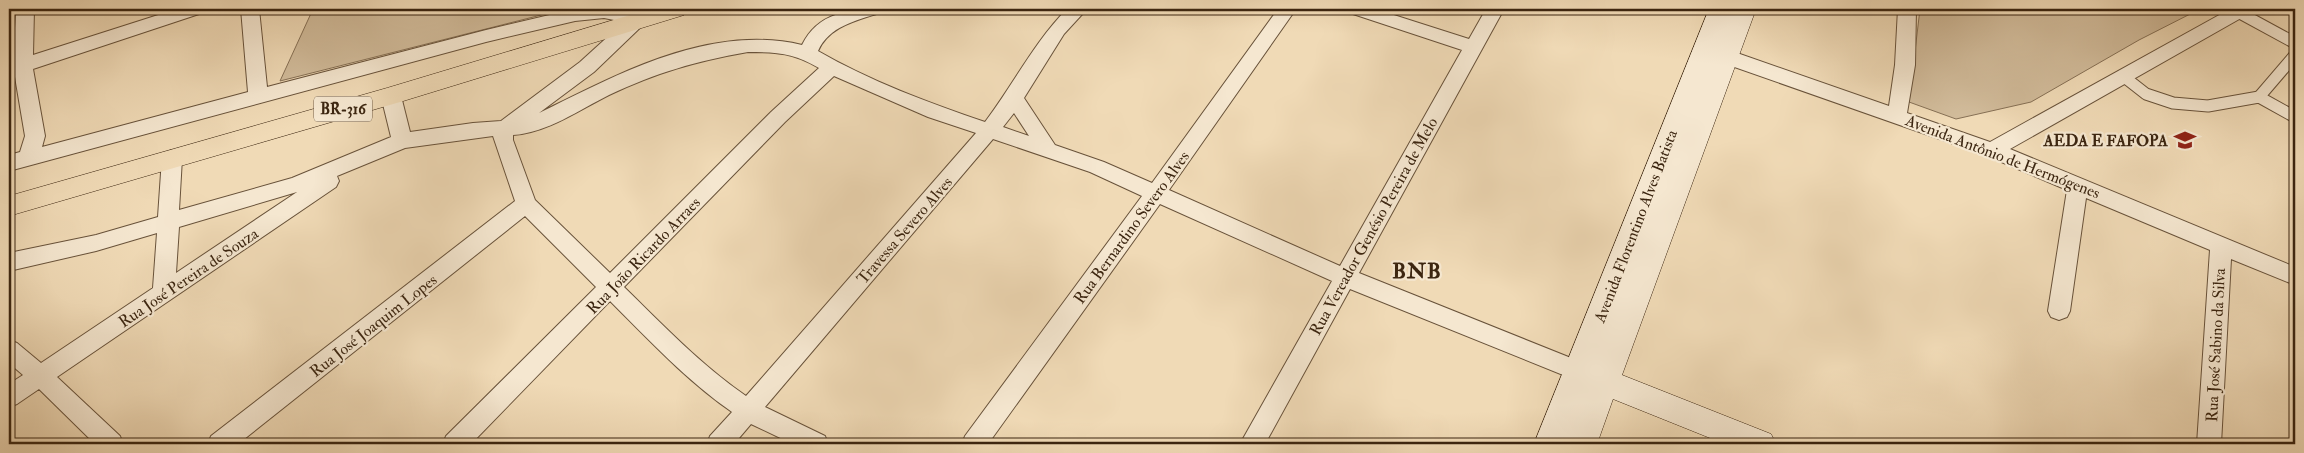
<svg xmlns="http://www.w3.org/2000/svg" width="2304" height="453" viewBox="0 0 2304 453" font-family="'IM FELL Double Pica',serif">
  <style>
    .green { fill: #d1bb9a; stroke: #867055 }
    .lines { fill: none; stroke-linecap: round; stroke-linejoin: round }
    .lane-casing { stroke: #68523a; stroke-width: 13 }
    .street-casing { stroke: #68523a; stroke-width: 2 }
    .secondary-casing { stroke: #3b2510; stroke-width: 1 }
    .highway-casing { stroke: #3b2510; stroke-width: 1 }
    .lane { stroke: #f5e7d0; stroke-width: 11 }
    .street { fill: #f5e7d0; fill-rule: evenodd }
    .secondary { fill: #f5e7d0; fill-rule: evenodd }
    .highway { fill: #f0dab6; fill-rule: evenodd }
    .labels { text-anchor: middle; stroke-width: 4.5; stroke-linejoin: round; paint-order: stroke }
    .shield { fill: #f5e7d0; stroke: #735f4a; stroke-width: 1 }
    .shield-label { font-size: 15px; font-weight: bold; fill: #3b2510 }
    .poi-label { font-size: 16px; font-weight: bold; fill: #3b2510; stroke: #f5e7d0; text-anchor: end }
    .street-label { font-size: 16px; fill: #3b2510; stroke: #f5e7d0 }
    .district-label { font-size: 21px; font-weight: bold; letter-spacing: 1px; fill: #3b2510; stroke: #f5e7d0 }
  </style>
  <rect width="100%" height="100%" fill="#f0dab6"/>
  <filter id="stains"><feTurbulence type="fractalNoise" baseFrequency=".004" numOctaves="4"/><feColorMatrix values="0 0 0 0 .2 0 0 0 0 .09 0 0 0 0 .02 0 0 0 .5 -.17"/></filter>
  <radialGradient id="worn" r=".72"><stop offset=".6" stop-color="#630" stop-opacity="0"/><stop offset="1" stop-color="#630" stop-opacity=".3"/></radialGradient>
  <!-- green -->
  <g class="green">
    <polygon points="313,9 565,9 280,81"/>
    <polygon points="1920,9 2200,9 2139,40 2031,102 1956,119 1909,102"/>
  </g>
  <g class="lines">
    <!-- lane casing -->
    <g class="lane-casing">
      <g id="lane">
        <polyline points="2238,12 2295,43"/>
        <polyline points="2123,76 2146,94 2173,103 2208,106 2259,97 2295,117"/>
        <polyline points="2259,97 2295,55"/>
      </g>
    </g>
    <!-- street casing -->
    <g class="street-casing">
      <g id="street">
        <path d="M 16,9 L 34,9 L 33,55 L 177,9 L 205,9 L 202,13 L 33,69 L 45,136 L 42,147 L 248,92 L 241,9 L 259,9 L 267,87 L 486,30 L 575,9 L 627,9 L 644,16 L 646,20 L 644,24 L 594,72 L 539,113 C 618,74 711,23 802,45 C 818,12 850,9 882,9 L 879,13 C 856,21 829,26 818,51 C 870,81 929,103 985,122 C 1013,85 1035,41 1067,9 L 1087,9 L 1064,34 L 1024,98 L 1055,145 L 1104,162 L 1152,183 L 1278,9 L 1296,9 L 1169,190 L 1340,266 L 1462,50 L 1350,13 L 1347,9 L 1375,9 L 1469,39 L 1486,9 L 1504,9 L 1359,273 L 1586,364 L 1590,371 L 1586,378 L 1578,381 L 1350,289 L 1265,444 L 1240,444 L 1332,281 L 1160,204 L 988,444 L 962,444 L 965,436 L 1142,196 L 1090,172 L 993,139 L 765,407 L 825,436 L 828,444 L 793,444 L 751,424 L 734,444 L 707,444 L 710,436 L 732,412 C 687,381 649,340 610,301 L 471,444 L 443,444 L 446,436 L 596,287 L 525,216 L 238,444 L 208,444 L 211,436 L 515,201 L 493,136 L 405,148 L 337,176 L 339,181 L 336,187 L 57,377 L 120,436 L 123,444 L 95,444 L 39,389 L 17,404 L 9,407 L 9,384 L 23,375 L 9,363 L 9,340 L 17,343 L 41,363 L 153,288 L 157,233 L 96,251 L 9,271 L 9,253 L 96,235 L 158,217 L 162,158 L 165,153 L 172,150 L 179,153 L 182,158 L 179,210 L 292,178 L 391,137 L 381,96 L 384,91 L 391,89 L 398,91 L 401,96 L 410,132 L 473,123 L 501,121 L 580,62 L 624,22 L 604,18 L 575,21 L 486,42 L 9,171 L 9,155 L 20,152 L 25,136 L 13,65 ZM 748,52 C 777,52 794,53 819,68 L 771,112 L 610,273 L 535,200 L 513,140 L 513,135 C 547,133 579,110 609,95 C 656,73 696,61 748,52 ZM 834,76 L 928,117 L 976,133 L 746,396 C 701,365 663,325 624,287 L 785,122 ZM 1014,113 L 1029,136 L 1003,127 ZM 297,192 L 176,273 L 179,227 Z"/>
        <polygon points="1898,9 1916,9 1915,65 1907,113 1990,142 2230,9 2253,9 2250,13 2010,149 2295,267 2295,285 2231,259 2221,444 2197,444 2210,250 2086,198 2070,311 2067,317 2059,320 2051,317 2048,311 2067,190 1985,155 1703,56 1701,51 1703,46 1710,44 1717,46 1889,106 1895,65"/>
      </g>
    </g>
    <!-- secondary casing -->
    <g class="secondary-casing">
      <polygon id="secondary" points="1709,9 1756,9 1622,375 1771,434 1776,444 1725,444 1613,399 1597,444 1534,444"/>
    </g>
    <!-- highway casing -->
    <g class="highway-casing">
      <polygon id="highway" points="650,9 688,9 684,15 400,102 9,216 9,196 387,88"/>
    </g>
    <!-- lane -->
    <use href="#lane" class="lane"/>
    <!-- street -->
    <use href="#street" class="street"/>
    <!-- secondary -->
    <use href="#secondary" class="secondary"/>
    <!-- highway -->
    <use href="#highway" class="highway"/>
  </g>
  <!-- icons -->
  <defs>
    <g id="university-bare" transform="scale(1.725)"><path d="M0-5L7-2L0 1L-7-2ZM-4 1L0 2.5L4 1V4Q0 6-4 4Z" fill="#8f2418" stroke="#f5e7d0" stroke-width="2.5" paint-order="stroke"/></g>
  </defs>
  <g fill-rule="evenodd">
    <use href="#university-bare" x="2185" y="140"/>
  </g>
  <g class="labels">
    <!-- shield labels -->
    <rect class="shield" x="314" y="96.5" width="58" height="25" rx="4"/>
    <g class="shield-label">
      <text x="343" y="114">BR-316</text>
    </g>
    <!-- poi labels -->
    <g class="poi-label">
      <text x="2168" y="146">AEDA E FAFOPA</text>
    </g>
    <!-- street labels -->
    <g class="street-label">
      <text transform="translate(2003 156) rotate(21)" y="6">Avenida Antônio de Hermógenes</text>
      <text transform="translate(1373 226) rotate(-61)" y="6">Rua Vereador Genésio Pereira de Melo</text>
      <text transform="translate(1635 226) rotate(-69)" y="6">Avenida Florentino Alves Batista</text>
      <text transform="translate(1131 227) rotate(-54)" y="6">Rua Bernardino Severo Alves</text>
      <text transform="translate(904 230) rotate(-49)" y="6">Travessa Severo Alves</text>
      <text transform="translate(643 255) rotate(-46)" y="6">Rua João Ricardo Arraes</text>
      <text transform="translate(188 277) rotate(-34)" y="6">Rua José Pereira de Souza</text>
      <text transform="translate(373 325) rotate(-38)" y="6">Rua José Joaquim Lopes</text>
      <text transform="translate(2215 345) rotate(-87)" y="6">Rua José Sabino da Silva</text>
    </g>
    <!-- district labels -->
    <g class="district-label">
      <text x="1417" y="278">BNB</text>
    </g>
  </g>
  <!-- margin -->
  <rect width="2304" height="453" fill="none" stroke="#f0dab6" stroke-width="30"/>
  <rect x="10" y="10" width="2284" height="433" fill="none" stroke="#3b2510" stroke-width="2.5"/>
  <rect x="15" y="15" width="2274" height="423" fill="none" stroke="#3b2510"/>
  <rect width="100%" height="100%" filter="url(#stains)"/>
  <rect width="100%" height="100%" fill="url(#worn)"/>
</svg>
